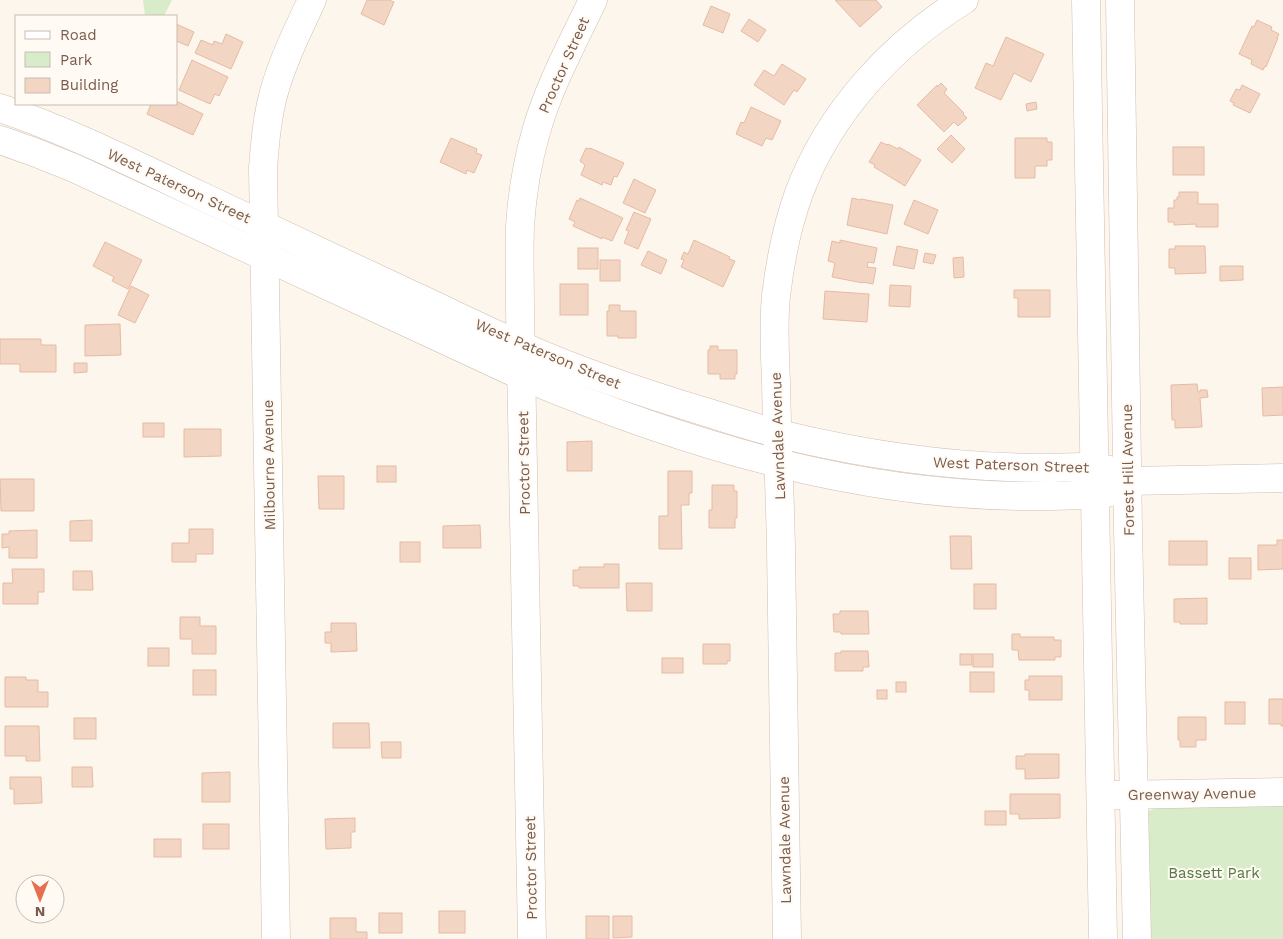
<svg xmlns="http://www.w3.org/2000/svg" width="1283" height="939" viewBox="0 0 1283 939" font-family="'Work Sans',sans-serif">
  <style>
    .green { fill: #d8ecc9 }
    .building { fill: #f3d5c3; stroke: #e6bba3 }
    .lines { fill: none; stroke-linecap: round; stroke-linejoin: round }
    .minor-casing { stroke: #d1beb0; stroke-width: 29 }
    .minor { stroke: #fff; stroke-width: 28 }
    .labels { text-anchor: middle; stroke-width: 4; stroke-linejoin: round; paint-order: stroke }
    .street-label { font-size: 15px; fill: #7a5c4d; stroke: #fffaf3 }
    .park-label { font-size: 15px; fill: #537a41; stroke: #fffaf3 }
  </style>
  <rect width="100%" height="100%" fill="#fdf6ec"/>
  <!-- green -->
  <g class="green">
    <polygon points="143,0 172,0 164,16 145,16"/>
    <polygon points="1283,805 1283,939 1147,939 1145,816 1149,811 1155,808"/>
  </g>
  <!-- building -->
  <g class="building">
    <polygon points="367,0 389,0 394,2 384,25 361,14"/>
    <polygon points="835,0 876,0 882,7 860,27"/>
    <polygon points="711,6 730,14 723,33 703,25"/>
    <polygon points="749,19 766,30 758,42 741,31"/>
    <polygon points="1257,20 1272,27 1271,30 1279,34 1277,38 1278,38 1266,67 1265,66 1263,70 1251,64 1252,60 1239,54 1252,26 1254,27"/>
    <polygon points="176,24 194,32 188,46 176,41"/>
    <polygon points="226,34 243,42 231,69 195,53 201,40 213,45 214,41 222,44"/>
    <polygon points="1006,37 1044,54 1031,82 1014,73 1001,100 975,88 986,63 993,66"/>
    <polygon points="192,60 228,77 219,96 215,94 210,104 179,90"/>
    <polygon points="782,64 806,79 797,92 794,90 784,105 754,85 764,70 774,76"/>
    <polygon points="941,83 947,89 944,93 964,113 963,114 967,118 958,126 954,122 944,132 917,105 937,85 937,87"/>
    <polygon points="1242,85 1260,94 1250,113 1233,105 1234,103 1230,101 1236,89 1240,90"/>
    <polygon points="176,101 203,114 193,135 147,114 151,104 176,104"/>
    <polygon points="1036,102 1037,109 1027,111 1026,104"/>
    <polygon points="751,107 781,121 772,140 766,138 762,146 736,134 741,122 744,123"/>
    <polygon points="951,135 965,149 952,163 937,149"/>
    <polygon points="451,138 477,149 476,153 482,155 474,173 467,170 466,174 440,162"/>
    <polygon points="1015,138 1047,138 1047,142 1052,142 1052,160 1047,160 1047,166 1035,166 1035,178 1015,178"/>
    <polygon points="881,142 887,145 888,144 898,149 899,147 921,160 905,186 874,167 875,165 869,162"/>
    <rect x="1173" y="147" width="31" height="28"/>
    <polygon points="586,148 590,149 590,148 624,163 617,177 614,176 611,185 603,182 602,185 581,175 585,165 580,161"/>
    <polygon points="634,179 656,190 645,213 623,203"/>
    <polygon points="1179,192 1198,192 1198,204 1218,204 1218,227 1196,227 1196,224 1174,225 1174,222 1168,222 1168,208 1174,208 1174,200 1177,200 1177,197 1179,197"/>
    <polygon points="580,198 623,218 612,241 602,237 602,239 573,226 575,222 569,219 577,200 579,201"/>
    <polygon points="852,198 861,200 861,199 893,205 887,234 847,225"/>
    <polygon points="914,200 938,210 928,234 904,224"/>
    <polygon points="634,212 651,219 638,249 624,243 629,231 626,230"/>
    <polygon points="694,240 730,257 729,259 735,261 723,287 681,267 684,260 681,259 684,252 688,254"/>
    <polygon points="840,240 877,248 874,263 868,262 867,267 876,268 873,284 863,282 863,283 832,277 835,263 828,261 832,241 840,243"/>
    <polygon points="105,242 142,260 128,289 112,281 114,277 93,266"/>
    <polygon points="897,246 918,250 914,269 893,265"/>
    <polygon points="1175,246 1205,246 1206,273 1175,274 1175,268 1169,268 1169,249 1175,249"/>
    <rect x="578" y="248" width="20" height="21"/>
    <polygon points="648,251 667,260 661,274 641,265"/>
    <polygon points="925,253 936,255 933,264 923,262"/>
    <polygon points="963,257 964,277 954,278 953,258"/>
    <rect x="600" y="260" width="20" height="21"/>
    <polygon points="1220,266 1243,266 1243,280 1220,281"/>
    <rect x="560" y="284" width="28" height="31"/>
    <polygon points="890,285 911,286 910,307 889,306"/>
    <polygon points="131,286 149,295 135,323 118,315"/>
    <polygon points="1014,290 1050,290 1050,317 1018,317 1018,298 1014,298"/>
    <polygon points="825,291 869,294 867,322 823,319"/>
    <polygon points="609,305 620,305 620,311 636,311 636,338 618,338 618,336 607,336 607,311 609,311"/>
    <polygon points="120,324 121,355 85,356 85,325"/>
    <polygon points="0,339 41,339 41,345 56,345 56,372 20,372 20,364 0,364"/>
    <polygon points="710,346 718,346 718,350 737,350 737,374 735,374 735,379 720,379 720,374 708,374 708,350 710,350"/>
    <polygon points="74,363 87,363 87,372 74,373"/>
    <polygon points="1197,384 1198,392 1200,392 1200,390 1207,390 1208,397 1200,398 1202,427 1175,428 1175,420 1172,420 1171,385"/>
    <polygon points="1283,387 1283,415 1263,416 1262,388"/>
    <rect x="143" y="423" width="21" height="14"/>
    <polygon points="184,429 221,429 221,456 184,457"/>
    <polygon points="592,441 592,471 567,471 567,442"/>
    <rect x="377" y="466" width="19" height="16"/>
    <polygon points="668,471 692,471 692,493 689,493 689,505 681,505 682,549 659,549 659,516 668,516"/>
    <polygon points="318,476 344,476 344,509 319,509"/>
    <polygon points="0,479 34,479 34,511 1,511"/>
    <polygon points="712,485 734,485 734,491 737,491 737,518 735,518 735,528 709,528 709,510 712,510"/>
    <polygon points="92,520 92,541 70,541 70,521"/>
    <polygon points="480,525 481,548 443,548 443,526"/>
    <polygon points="189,529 213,529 213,554 196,554 196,562 172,562 172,543 189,543"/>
    <polygon points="37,530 37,558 9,558 9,547 2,548 2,534 9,534 9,531"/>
    <polygon points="950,536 971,536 972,569 951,569"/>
    <polygon points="1277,540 1283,540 1283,569 1258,570 1258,545 1277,545"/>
    <rect x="1169" y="541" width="38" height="24"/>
    <rect x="400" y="542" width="20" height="20"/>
    <rect x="1229" y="558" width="22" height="21"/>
    <polygon points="604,564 619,564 619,588 579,588 579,586 573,586 573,570 579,570 579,567 604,567"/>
    <polygon points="12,569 44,569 44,592 38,592 38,604 3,604 3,583 13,583"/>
    <polygon points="73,571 92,571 93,590 73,590"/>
    <polygon points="626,583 652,583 652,611 627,611"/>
    <rect x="974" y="584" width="22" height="25"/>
    <polygon points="1207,598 1207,624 1180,624 1180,622 1174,622 1174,599"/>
    <polygon points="840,611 868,611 869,634 841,634 841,632 834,632 833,614 840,614"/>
    <polygon points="180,617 200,617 200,626 216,626 216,654 192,654 192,639 180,639"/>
    <polygon points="331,623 356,623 357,651 331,652 331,643 325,643 325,632 331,632"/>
    <polygon points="1012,634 1020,634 1020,637 1054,637 1054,640 1061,640 1061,657 1055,657 1055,660 1019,660 1018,650 1012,650"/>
    <polygon points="703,644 730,644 730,661 727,661 727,664 703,664"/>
    <rect x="148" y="648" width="21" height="18"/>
    <polygon points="841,651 868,651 869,667 863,667 863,671 835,671 835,653 841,653"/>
    <rect x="960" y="654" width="12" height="11"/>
    <rect x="973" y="654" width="20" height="13"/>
    <rect x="662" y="658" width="21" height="15"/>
    <rect x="193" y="670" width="23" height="25"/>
    <rect x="970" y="672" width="24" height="20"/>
    <polygon points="1029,676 1062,676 1062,700 1029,700 1029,690 1025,690 1025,680 1029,680"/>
    <polygon points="5,677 26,677 26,680 38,680 38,692 48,692 48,707 5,707"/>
    <rect x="896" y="682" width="10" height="10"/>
    <rect x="877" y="690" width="10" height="9"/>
    <polygon points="1269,699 1283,699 1283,726 1281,726 1281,724 1269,724"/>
    <rect x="1225" y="702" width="20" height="22"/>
    <polygon points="1178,717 1206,717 1206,740 1196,740 1196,747 1180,747 1180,740 1178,740"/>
    <rect x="74" y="718" width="22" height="21"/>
    <polygon points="333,723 369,723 370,748 333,748"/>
    <polygon points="5,726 39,726 40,761 26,761 26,756 5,756"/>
    <polygon points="381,742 401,742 401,758 382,758"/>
    <polygon points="1025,754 1059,754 1059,778 1025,779 1025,769 1016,769 1016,756 1025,756"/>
    <polygon points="72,767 92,767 93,787 72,787"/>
    <polygon points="230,772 230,802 202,802 202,773"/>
    <polygon points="10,777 41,777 42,803 14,804 14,789 10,789"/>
    <polygon points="1010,794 1060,794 1060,818 1019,819 1019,814 1010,814"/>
    <rect x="985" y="811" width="21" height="14"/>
    <polygon points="355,818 355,832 351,832 351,848 326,849 325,819"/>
    <rect x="203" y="824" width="26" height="25"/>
    <rect x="154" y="839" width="27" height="18"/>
    <rect x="439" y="911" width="26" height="22"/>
    <rect x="379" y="913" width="23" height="20"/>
    <rect x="586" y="916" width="23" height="23"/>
    <polygon points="613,916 632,916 632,937 613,938"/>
    <polygon points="330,918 356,918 356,932 367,932 367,939 330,939"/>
  </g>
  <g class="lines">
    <!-- minor casing -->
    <g class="minor-casing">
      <g id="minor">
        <polyline points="1086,0 1103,939"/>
        <polyline points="1120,0 1128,530 1137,939"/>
        <path d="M 0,108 C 68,131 134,164 199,195 C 270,228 341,261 412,295 C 449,312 485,330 522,346 C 582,373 646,394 709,413 C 734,421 759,429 784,435 C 871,456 958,468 1047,468 C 1073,468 1109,461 1128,481"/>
        <path d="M 0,140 L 34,152 L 74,168 L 522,376 C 687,445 861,498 1041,496 C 1053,496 1064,496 1075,495 C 1096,495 1113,496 1128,481 L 1283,478"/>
        <polyline points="1115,795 1283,792"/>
        <path d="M 276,939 L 263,168 C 265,143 267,117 274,92 C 283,60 298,30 312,0"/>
        <path d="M 532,939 L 520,310 C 520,282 519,254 520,226 C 522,195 527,163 536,132 C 548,88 573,42 593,0"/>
        <path d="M 787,939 C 785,809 783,679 781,549 C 780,494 777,438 776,382 C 775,354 773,325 776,296 C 780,262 787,226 799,193 C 829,113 892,44 964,0"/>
      </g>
    </g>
    <!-- minor -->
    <use href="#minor" class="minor"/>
  </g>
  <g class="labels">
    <!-- street labels -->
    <g class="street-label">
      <text transform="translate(564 65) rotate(-66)" y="5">Proctor Street</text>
      <text transform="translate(179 186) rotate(25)" y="5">West Paterson Street</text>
      <text transform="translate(548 354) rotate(23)" y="5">West Paterson Street</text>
      <text transform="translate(778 436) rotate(-92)" y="5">Lawndale Avenue</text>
      <text transform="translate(524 463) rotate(-91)" y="5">Proctor Street</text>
      <text transform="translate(269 465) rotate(-91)" y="5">Milbourne Avenue</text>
      <text transform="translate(1011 465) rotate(2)" y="5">West Paterson Street</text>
      <text transform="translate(1128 470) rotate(-91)" y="5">Forest Hill Avenue</text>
      <text transform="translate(1192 794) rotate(-1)" y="5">Greenway Avenue</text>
      <text transform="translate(785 840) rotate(-91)" y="5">Lawndale Avenue</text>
      <text transform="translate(531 868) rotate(-91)" y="5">Proctor Street</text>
    </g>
    <!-- park labels -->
    <g class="park-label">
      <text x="1214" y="878">Bassett Park</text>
    </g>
  </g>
  <!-- legend -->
  <rect x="15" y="15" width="162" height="90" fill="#fffaf3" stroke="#cabbb1"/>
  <rect x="25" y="31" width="25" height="8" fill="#ffffff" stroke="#cabbb1"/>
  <text x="60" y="40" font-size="15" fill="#7a5c4d">Road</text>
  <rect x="25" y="52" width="25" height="15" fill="#d8ecc9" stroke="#cabbb1"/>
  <text x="60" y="65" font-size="15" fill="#7a5c4d">Park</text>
  <rect x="25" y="78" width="25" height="15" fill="#f3d5c3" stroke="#cabbb1"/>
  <text x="60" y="90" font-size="15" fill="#7a5c4d">Building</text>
  <!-- north arrow -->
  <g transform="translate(40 899) rotate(180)"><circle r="24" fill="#fffaf3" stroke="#cabbb1"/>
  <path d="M0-4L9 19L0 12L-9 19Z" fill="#e76f51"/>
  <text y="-8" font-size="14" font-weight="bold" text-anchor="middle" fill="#7a5c4d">N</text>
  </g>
</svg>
